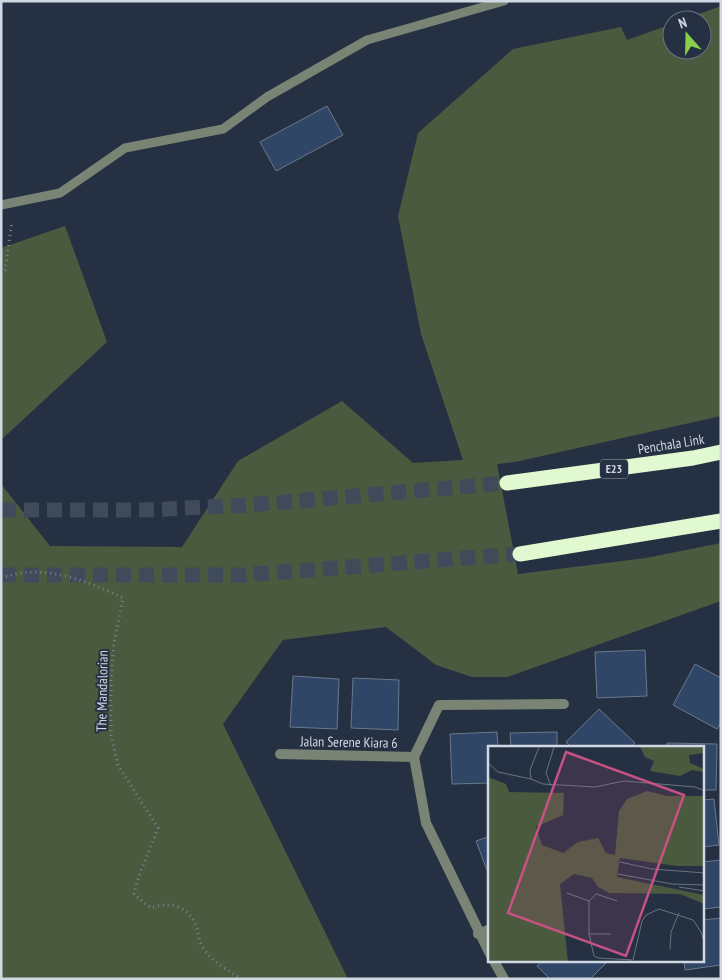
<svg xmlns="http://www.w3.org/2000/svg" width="722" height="980" viewBox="0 0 722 980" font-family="'PT Sans Narrow',sans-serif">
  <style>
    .green { fill: #4a5a3f }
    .building { fill: #304666; stroke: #6b788c }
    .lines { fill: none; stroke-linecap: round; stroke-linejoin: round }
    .highway-tunnel { stroke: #3f4a5a; stroke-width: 15; stroke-dasharray: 15 8; stroke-linecap: butt }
    .path { stroke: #798391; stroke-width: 3; stroke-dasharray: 1 4; stroke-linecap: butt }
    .lane { stroke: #7a8474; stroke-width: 9 }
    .street { stroke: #7a8474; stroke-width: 10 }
    .highway { stroke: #e0f9d0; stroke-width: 15 }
    .labels { text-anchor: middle; stroke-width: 4; stroke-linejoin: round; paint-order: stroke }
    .shield { fill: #253142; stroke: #9da6b3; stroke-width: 1 }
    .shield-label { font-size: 12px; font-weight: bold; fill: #d0d8e3 }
    .street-label { font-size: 14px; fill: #d0d8e3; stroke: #253142 }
    .inset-road { fill: none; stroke: #697482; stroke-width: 1 }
    .view { fill: #c65284; fill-opacity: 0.15; stroke: #c65284; stroke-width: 2.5 }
    .inset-edge { fill: none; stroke: #d0d8e3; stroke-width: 2.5 }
  </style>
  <rect width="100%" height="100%" fill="#253142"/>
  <!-- green -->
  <g class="green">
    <polygon points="721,6 721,416 515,462 497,464 518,574 646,558 721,543 721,601 507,677 472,677 436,665 386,627 283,640 223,724 348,979 1,979 1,484 50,546 182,547 238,461 342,401 413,463 463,460 421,334 398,216 418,133 513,49 621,27 627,40 672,24 672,50 702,50 702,20 683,20"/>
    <polygon points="65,226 107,342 1,440 1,248"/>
  </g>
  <!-- building -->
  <g class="building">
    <polygon points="327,106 343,135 276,171 260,142"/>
    <polygon points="645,650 647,696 597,698 595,652"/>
    <polygon points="695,664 721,678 721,722 717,729 673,705"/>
    <polygon points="293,676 339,679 337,729 290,727"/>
    <polygon points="353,678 399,680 398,730 351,728"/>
    <polygon points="599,709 635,743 630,748 572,748 566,742"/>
    <polygon points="497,732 498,748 490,748 490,783 452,784 450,734"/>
    <polygon points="557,732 557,748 511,748 510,733"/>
    <polygon points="667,743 717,744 716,790 703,790 703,748 667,748"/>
    <polygon points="714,799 719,845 703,847 703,800"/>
    <polygon points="490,836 490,878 476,841"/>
    <polygon points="721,860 721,907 703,909 703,862"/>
    <polygon points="721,918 721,965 685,970 684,961 703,961 703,920"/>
    <polygon points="542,961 604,961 606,963 590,979 550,979 537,966"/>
  </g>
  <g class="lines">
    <!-- highway-tunnel -->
    <g class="highway-tunnel">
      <polyline points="1,510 144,510 249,505 507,483"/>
      <polyline points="1,575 242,575 520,554"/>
    </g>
    <!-- path -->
    <g class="path">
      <polyline points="1,274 5,270 12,222"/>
      <path d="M 1,578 C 44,563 85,580 123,598 L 114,643 L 111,679 L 111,735 L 118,765 L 158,828 C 150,851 139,871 134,894 L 151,908 C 169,901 188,906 196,925 C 198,931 198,938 201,944 C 210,961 227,970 242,979"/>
    </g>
    <!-- lane -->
    <polyline class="lane" points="1,205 60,193 125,148 223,129 267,97 367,40 504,1"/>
    <!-- street -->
    <g class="street">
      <polyline points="280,754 414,757 426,823 490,954"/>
      <polyline points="414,757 439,705 564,704"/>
      <polyline points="478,934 490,929"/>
      <polyline points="494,961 504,979"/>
    </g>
    <!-- highway -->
    <g class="highway">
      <polyline points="507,483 693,458 721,452"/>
      <polyline points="520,554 721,521"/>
    </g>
  </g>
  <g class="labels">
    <!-- shield labels -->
    <rect class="shield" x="600" y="459.5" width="28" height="19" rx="4"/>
    <g class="shield-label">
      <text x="614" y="473">E23</text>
    </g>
    <!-- street labels -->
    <g class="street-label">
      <text transform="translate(671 444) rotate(-9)" y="5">Penchala Link</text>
      <text transform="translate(102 691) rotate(-89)" y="5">The Mandalorian</text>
      <text transform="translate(349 742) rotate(1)" y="5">Jalan Serene Kiara 6</text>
    </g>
  </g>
  <!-- overview -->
  <g transform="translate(488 746)">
    <rect width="216" height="216" fill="#253142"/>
    <path d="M 152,1 L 216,1 L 216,7 L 201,9 L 202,17 L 216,23 L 216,26 L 204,24 L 192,30 L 162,25 L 166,15 L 157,11 ZM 0,31 L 18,38 L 21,46 L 76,47 L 75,69 L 48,81 L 54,99 L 75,107 L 90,96 L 110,92 L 118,107 L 127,109 L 131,65 L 139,53 L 159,45 L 179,50 L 216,50 L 216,120 L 189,120 L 132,112 L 129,131 L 216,149 L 216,158 L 192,148 L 121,147 L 110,141 L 104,132 L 86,128 L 72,138 L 80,216 L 0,216 Z" fill="#4a5a3f"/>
    <path class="inset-road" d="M 51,1 L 42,24 L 43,33 L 55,38 L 107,41 L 136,35 L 207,41 L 217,45M 0,17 L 10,26 L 43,33M 63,40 L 58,27 L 66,1M 132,116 L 164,123 L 217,127M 130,128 L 184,138 L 217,139M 191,141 L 217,145M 79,147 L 101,155 L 101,188 L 106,210 L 110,212 L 145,214 L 154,175 L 158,169 L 171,163 L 205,174 L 213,186 L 217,198M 101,155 L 108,148 L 129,155M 101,188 L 123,188M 182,203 L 183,186 L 191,167"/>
    <path class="view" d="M 78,6 L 196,49 L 138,210 L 20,167 Z"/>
    <rect width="216" height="216" class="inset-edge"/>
  </g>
  <!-- border -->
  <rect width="722" height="980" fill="none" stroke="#d0d8e3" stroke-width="5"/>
  <!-- north arrow -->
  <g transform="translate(687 35) rotate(340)"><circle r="24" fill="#253142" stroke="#697482"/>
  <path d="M0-4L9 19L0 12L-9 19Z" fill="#88cf4a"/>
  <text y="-8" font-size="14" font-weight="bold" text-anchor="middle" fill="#d0d8e3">N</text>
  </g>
</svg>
